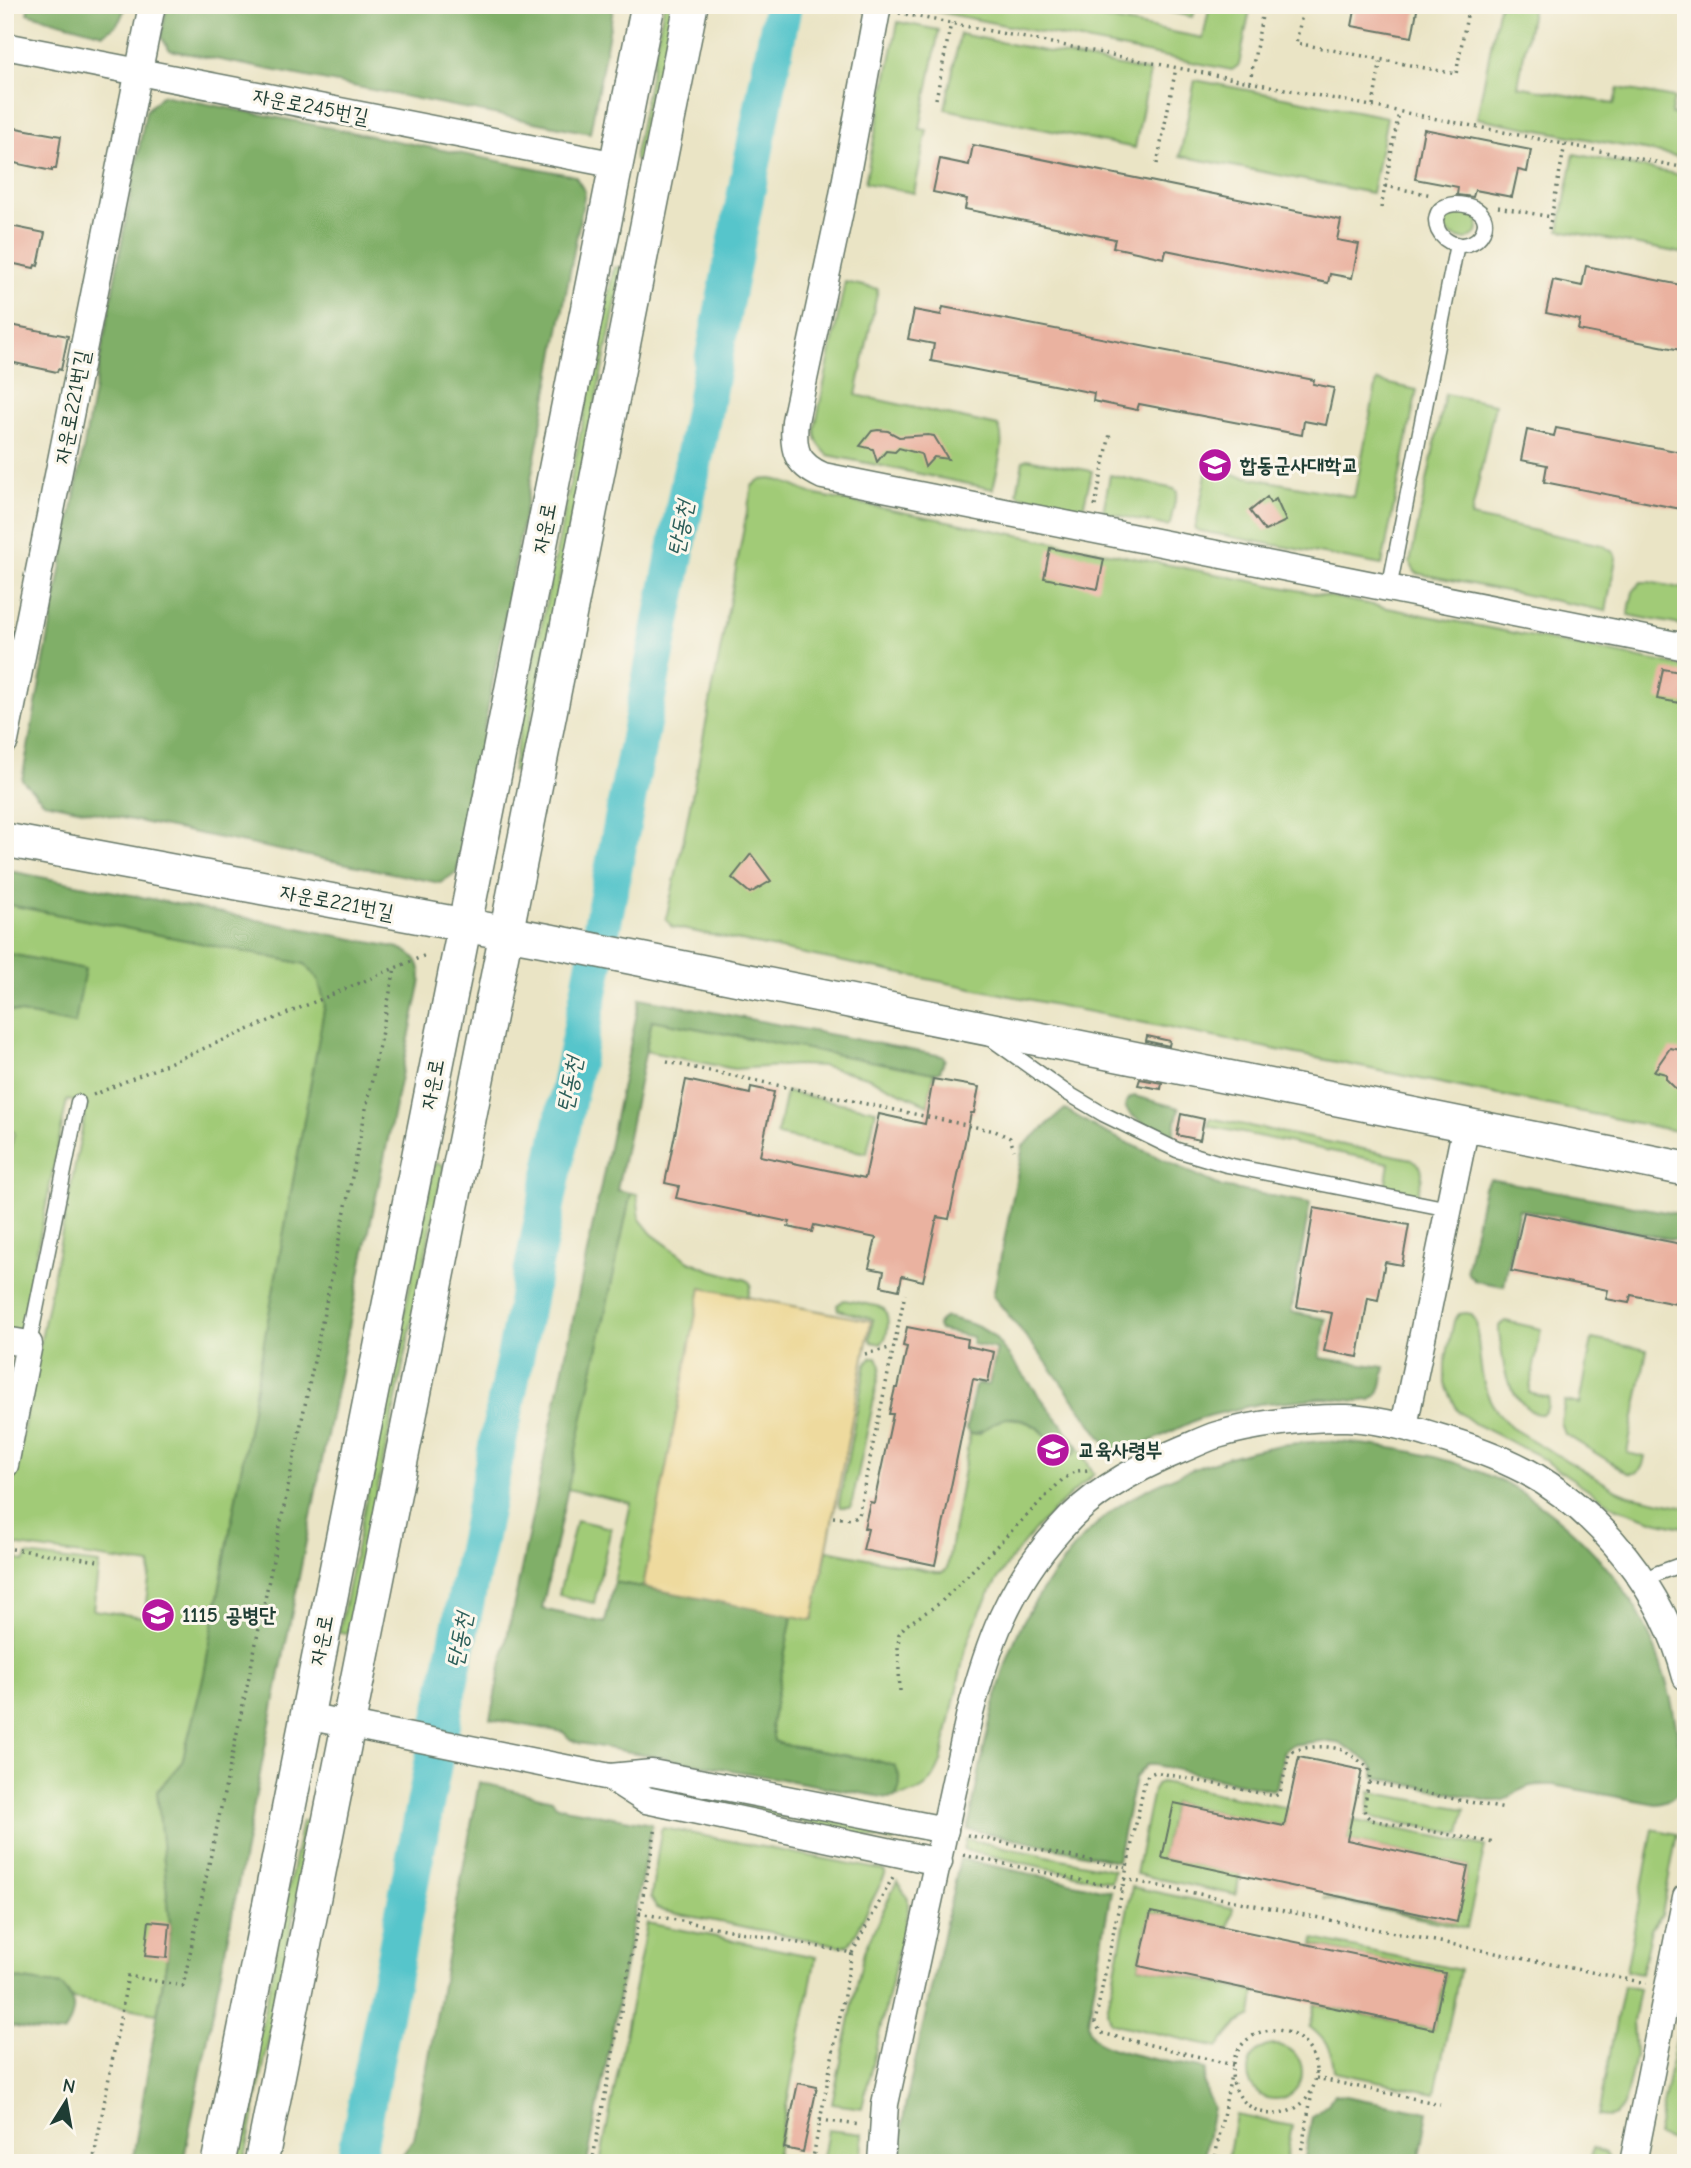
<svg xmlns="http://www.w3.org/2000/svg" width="1691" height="2168" viewBox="0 0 1691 2168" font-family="'Comic Neue','Poor Story',sans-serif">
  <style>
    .green { fill: #a1cb77; stroke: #608456; stroke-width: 2 }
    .forest { fill: #80af68; stroke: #50764e; stroke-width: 2 }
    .sand { fill: #eeda9e; stroke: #868c69; stroke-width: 2 }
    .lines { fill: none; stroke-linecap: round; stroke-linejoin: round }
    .river { stroke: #57c5cb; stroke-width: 38 }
    .building { fill: #eab2a0 }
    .service-casing { stroke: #667767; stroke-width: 17 }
    .minor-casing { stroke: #667767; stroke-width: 29 }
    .tertiary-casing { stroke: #667767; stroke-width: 36 }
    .path { stroke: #667767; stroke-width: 3.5; stroke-dasharray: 2 5; stroke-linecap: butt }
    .service { stroke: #fff; stroke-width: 14 }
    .minor { stroke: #fff; stroke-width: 26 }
    .tertiary { stroke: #fff; stroke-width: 33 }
    .labels { text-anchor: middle; stroke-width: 6; stroke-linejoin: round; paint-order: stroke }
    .street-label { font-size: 21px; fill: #1f3d34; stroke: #fbf7ec }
    .poi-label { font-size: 21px; font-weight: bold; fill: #1f3d34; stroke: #fbf7ec; text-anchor: start }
    .water-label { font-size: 23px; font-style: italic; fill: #2d5f5a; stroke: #fbf7ec }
  </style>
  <rect width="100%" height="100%" fill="#fbf7ec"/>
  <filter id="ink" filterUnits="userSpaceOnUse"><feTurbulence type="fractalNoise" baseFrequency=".0143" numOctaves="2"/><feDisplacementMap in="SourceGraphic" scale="14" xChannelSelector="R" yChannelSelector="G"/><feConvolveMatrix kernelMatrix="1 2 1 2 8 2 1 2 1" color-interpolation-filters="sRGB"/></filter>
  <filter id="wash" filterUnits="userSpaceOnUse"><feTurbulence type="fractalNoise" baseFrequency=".00686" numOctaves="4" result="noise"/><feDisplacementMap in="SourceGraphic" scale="28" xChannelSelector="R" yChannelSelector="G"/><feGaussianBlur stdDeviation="1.57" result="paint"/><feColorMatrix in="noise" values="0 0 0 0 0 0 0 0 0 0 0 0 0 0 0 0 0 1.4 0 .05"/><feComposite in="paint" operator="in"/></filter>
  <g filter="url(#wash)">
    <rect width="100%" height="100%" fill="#eae4c5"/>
    <!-- green -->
    <g class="green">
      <polygon points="664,5 674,5 645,158 643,161 639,162 635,160 635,154"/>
      <polygon points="903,5 1034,5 1203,38 1210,5 1251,5 1239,65 1232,70"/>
      <polygon points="1161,5 1196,5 1193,17 1160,10"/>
      <polygon points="1499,5 1533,5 1518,86 1614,104 1618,88 1674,98 1671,114 1686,117 1686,158 1477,118"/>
      <polygon points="898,22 939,30 920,129 927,130 914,193 865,183"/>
      <polygon points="960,34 1150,72 1135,148 945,109"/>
      <polygon points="1195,80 1387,117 1372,193 1180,156"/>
      <polygon points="1574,154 1686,176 1686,254 1559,230"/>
      <path d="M 1451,210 L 1467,210 L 1479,220 L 1477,233 L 1466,240 C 1449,237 1430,224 1451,210 Z"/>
      <polygon points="614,267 623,268 520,773 512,771"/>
      <path d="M 845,282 L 878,289 L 856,395 L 998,426 C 1007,440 996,473 993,489 L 828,455 C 819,446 815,440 815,428 Z"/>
      <polygon points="1377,381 1417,390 1382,565 1195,530 1206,474 1210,470 1354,497"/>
      <polygon points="1445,394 1495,404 1471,517 1602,545 1614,553 1616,559 1606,611 1416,573 1410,563"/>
      <polygon points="1027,459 1092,471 1083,508 1020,496 1017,493 1023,461"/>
      <polygon points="1110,475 1174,489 1177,492 1170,524 1167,526 1103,512"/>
      <path d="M 771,479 C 788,481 800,490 816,495 L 1686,667 L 1686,1133 L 672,927 L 666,919 L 683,842 L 752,486 L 759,480 Z"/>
      <polygon points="1641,582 1649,582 1686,589 1686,626 1628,615 1633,592"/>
      <polygon points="5,904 305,964 318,979 325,1004 204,1675 182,1762 157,1791 170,1923 167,1958 157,2013 73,1999 62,1986 5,1977 5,1551 18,1554 18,1560 25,1561 27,1555 99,1564 93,1610 144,1617 151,1565 5,1544 5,1523 87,1104 67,1100 22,1326 19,1331 5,1331 5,1174 14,1132 5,1130 5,1010 74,1024 85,969 5,953"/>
      <polygon points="652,1020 934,1073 928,1105 867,1077 824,1066 796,1065 734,1069 645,1051"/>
      <polygon points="786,1092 876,1110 867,1153 777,1135"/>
      <path d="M 1210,1118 L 1412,1159 C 1428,1169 1421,1179 1417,1195 L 1385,1188 L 1389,1163 L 1208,1126 Z"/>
      <polygon points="435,1163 444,1165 348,1633 339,1632"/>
      <polygon points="631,1193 637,1194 640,1219 652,1234 689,1261 711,1270 747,1280 751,1284 748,1297 701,1288 643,1587 614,1582 631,1503 567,1489"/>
      <path d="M 844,1300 L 877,1306 L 884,1309 C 890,1319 889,1336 881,1344 L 872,1342 L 870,1339 L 873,1319 L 838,1310 L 837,1305 Z"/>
      <path d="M 1466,1313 L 1471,1314 C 1478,1322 1477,1330 1478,1340 C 1482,1380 1483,1404 1515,1430 L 1615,1489 L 1629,1495 L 1686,1507 L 1686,1528 L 1655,1521 L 1615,1507 L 1535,1454 L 1475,1424 L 1458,1411 L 1445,1384 L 1445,1363 L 1454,1321 L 1459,1314 Z"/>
      <path d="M 1505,1321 L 1541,1329 L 1529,1393 L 1549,1398 L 1547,1409 L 1543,1414 C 1534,1415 1531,1411 1524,1405 C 1502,1383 1504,1361 1499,1333 L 1499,1326 Z"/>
      <path d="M 1592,1339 L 1647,1350 L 1627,1453 L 1645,1457 C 1643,1468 1640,1475 1628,1473 L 1565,1434 L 1561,1423 L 1565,1401 L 1580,1404 Z"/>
      <polygon points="872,1357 877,1357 881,1366 851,1507 840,1507 839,1503 866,1364"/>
      <path d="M 1005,1418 C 1018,1419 1027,1421 1037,1428 C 1051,1436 1055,1462 1075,1454 L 1078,1446 L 1094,1474 C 1034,1525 989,1574 965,1651 L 941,1762 C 931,1787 921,1794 895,1797 C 902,1786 901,1778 895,1766 L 878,1761 L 784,1745 L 774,1741 L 771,1725 L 792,1616 L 813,1620 L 827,1550 L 936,1572 L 943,1572 L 947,1568 L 970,1434 L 979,1434 L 990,1425 Z"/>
      <polygon points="576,1520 611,1528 594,1603 559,1595"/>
      <polygon points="1161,1782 1288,1808 1284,1826 1174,1803 1162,1858 1240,1874 1236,1895 1136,1874 1153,1790 1156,1784"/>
      <polygon points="679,1789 896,1833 893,1842 677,1796"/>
      <polygon points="1370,1792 1465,1809 1460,1834 1375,1818 1368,1813"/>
      <polygon points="1351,1820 1485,1846 1467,1928 1323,1898 1456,1922 1468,1866 1347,1840"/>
      <polygon points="302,1821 312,1823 244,2163 234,2163"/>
      <polygon points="663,1828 882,1870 886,1873 853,1939 848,1944 842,1946 664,1911 656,1908 651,1897 661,1831"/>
      <polygon points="1653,1829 1677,1834 1662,1914 1651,1929 1641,1974 1626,1971"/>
      <polygon points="966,1839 1114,1870 1111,1882 964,1850"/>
      <polygon points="897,1881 908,1899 908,1910 862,2108 832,2104 864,1951"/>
      <polygon points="1132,1887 1233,1908 1228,1928 1151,1912 1139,1966 1255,1992 1252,2016 1238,2023 1218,2047 1119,2025 1110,2022 1107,2011"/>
      <polygon points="647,1923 816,1957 775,2163 600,2163"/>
      <path d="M 1314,1939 L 1460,1970 L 1435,2093 L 1334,2072 C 1333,2051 1326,2040 1310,2027 L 1315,2004 L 1433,2029 L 1445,1974 L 1313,1945 Z"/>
      <path d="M 1623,1986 L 1639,1989 L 1633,2021 L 1635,2056 L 1624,2105 C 1618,2117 1611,2118 1598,2116 Z"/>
      <polygon points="1686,1990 1686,2072 1673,2140 1657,2136"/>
      <circle cx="1275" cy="2072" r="27"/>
      <polygon points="1236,2115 1292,2126 1285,2163 1227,2163"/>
      <polygon points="828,2130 862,2134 861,2163 822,2163"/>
      <polygon points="1593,2148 1605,2153 1610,2163 1590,2163"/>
    </g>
    <!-- forest -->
    <g class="forest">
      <path d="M 29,5 L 125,5 C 122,21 117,26 103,34 L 27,13 Z"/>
      <polygon points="167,5 614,5 590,133 170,50 161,37"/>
      <polygon points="162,95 575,176 585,192 457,872 440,883 44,802 22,780 146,111"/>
      <path d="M 5,870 L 399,948 C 416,955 421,963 421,980 L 337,1385 L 183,2163 L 132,2163 L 167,1958 L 170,1923 L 157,1791 L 182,1762 L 204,1675 L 325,1004 L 318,979 L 305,964 L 5,904 Z"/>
      <polygon points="5,953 85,969 75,1024 5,1010"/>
      <path d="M 640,998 L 942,1056 L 945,1059 L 940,1071 L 934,1073 L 652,1020 L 617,1190 L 631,1193 L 542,1609 L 605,1623 L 614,1582 L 792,1616 L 771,1725 L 774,1741 L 784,1745 L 878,1761 L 895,1766 C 901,1778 902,1786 895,1797 L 888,1798 L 579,1743 L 570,1739 L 563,1732 L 490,1719 Z"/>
      <path d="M 1134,1096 L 1179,1108 L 1173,1137 C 1164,1133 1103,1109 1134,1096 Z"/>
      <polygon points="1065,1109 1100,1130 1222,1187 1310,1203 1291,1312 1326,1319 1320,1358 1385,1367 1381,1386 1377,1395 1370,1400 1359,1401 1322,1398 1258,1404 1200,1418 1126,1453 1111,1451 1044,1359 993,1296 1023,1146"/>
      <polygon points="1490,1179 1671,1213 1686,1213 1686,1242 1519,1209 1504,1286 1475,1281 1468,1274 1467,1268 1484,1187"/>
      <path d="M 946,1317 C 965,1322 981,1325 995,1338 L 1078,1446 L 1075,1454 C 1057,1461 1052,1441 1042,1431 C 1038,1427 1032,1424 1027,1422 C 999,1408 991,1433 970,1434 L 966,1429 L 975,1386 L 978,1384 L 989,1385 L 997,1349 L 972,1344 L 973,1337 L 940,1330 L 938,1326 L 940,1320 Z"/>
      <path d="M 1322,1441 C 1399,1445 1480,1460 1543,1507 C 1573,1529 1599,1556 1621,1586 C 1632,1601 1643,1620 1650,1637 C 1667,1676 1677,1718 1680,1760 C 1681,1768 1683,1779 1681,1787 C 1677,1797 1666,1803 1656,1804 L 1553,1785 C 1543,1785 1532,1784 1523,1789 C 1508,1796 1509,1802 1490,1801 L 1374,1777 L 1374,1768 L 1369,1762 L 1342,1744 L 1322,1741 L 1291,1745 L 1284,1751 L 1277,1786 L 1272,1790 L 1155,1765 L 1146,1765 L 1135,1778 L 1117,1861 L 968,1829 C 982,1762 992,1691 1020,1628 C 1028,1610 1040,1594 1051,1578 C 1066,1558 1081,1538 1100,1521 C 1140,1484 1221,1456 1275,1446 C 1290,1443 1307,1443 1322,1441 Z"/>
      <polygon points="479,1782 552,1800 556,1805 564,1808 652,1824 587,2163 396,2163 414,2139"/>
      <path d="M 960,1859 L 1111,1891 L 1088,2022 C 1089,2030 1090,2036 1097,2041 C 1114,2054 1182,2064 1206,2069 L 1204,2082 L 1206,2093 L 1213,2107 L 1203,2163 L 902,2163 L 901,2137 L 905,2107 Z"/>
      <path d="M 5,1977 L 62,1986 C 77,2004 76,2011 65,2032 L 54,2034 L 5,2025 Z"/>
      <polygon points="1334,2094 1428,2112 1419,2163 1304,2163 1312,2117 1328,2104"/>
    </g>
    <!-- sand -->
    <polygon class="sand" points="701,1288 871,1321 813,1620 643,1587"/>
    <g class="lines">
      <!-- river -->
      <polyline class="river" points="355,2163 446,1698 590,988 783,5"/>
    </g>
    <g id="blocks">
      <!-- building -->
      <g class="building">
        <polygon points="1356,5 1418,5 1412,37 1352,26"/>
        <polygon points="5,126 61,136 56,169 52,169 52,171 5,161"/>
        <polygon points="1424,129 1531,150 1527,172 1518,170 1512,197 1475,190 1473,197 1457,195 1458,187 1415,179"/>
        <polygon points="973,145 1341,220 1337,240 1359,244 1352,278 1330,274 1328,283 1166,250 1164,258 1113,247 1115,239 965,209 967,199 933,192 940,159 969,165"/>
        <polygon points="5,225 45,233 38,266 35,265 34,268 5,262"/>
        <polygon points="1586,266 1686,286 1686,351 1578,330 1580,320 1546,313 1553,280 1582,286"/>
        <polygon points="943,307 1314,380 1313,384 1334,388 1326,425 1304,421 1302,435 1139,404 1137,410 1093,401 1094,393 931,361 934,344 908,339 914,310 941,315"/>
        <polygon points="5,324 68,336 61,370 58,369 57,372 5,361"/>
        <polygon points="1556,428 1686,453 1686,510 1544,482 1547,465 1521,460 1527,430 1554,436"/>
        <polygon points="878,430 888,431 899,437 928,435 934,436 948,459 934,457 925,467 921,454 899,448 895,452 886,451 877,462 873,449 860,446 872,431"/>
        <polygon points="1267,497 1270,503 1276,499 1286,521 1265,531 1250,511"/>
        <polygon points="1050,548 1104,559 1098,589 1044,578"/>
        <polygon points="1663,669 1686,673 1686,704 1657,699"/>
        <polygon points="751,854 771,881 750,893 732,878"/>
        <polygon points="1147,1036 1170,1041 1169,1046 1146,1041"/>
        <polygon points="1670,1048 1686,1051 1686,1081 1676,1089 1666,1079 1666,1074 1654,1071"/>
        <polygon points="933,1079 979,1087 974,1113 971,1113 949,1219 937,1217 923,1281 902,1276 899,1290 881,1286 884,1271 869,1268 876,1238 814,1225 812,1232 788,1227 790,1222 676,1198 679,1186 665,1183 686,1080 750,1094 751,1087 774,1092 760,1156 865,1178 879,1114 925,1124"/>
        <polygon points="1140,1079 1162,1083 1161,1089 1138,1085"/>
        <polygon points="1181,1114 1204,1119 1200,1140 1177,1135"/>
        <polygon points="1314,1208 1409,1225 1402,1265 1385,1262 1378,1300 1368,1298 1358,1357 1324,1351 1332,1313 1297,1307"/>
        <polygon points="1524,1212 1686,1245 1686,1306 1631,1295 1629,1303 1606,1299 1608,1290 1511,1271"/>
        <polygon points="907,1327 968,1339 967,1346 994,1352 988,1382 973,1379 935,1565 863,1550 868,1529 864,1528 870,1502 874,1503 893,1414 889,1414 895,1388 898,1388 907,1347 903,1346"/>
        <polygon points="1299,1757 1362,1770 1347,1840 1468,1866 1457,1922 1162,1858 1174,1803 1284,1826"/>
        <polygon points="1151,1912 1445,1973 1433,2029 1139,1966"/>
        <polygon points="149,1921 170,1923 167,1958 145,1956"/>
        <polygon points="798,2083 817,2087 803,2152 784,2148"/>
      </g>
    </g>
  </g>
  <g filter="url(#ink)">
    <use href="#blocks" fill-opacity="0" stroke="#667767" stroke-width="2"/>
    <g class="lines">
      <!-- service casing -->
      <g class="service-casing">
        <g id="service">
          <path d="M 1455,204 C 1511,206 1477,263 1445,239 C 1439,234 1436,228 1436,220 C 1437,209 1445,205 1455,204 Z"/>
          <polyline points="1389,589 1457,244"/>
          <polyline points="993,1040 1064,1091 1103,1114 1177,1150 1227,1165 1449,1209"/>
          <polyline points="29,1344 78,1102"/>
          <polyline points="1643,1581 1658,1573 1686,1563"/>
        </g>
      </g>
      <!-- minor casing -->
      <g class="minor-casing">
        <g id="minor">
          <path d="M 878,5 L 841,206 L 795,421 C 792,450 796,464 823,476 L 1686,647"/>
          <polyline points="5,46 617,165"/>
          <polyline points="5,741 152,5"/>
          <polyline points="5,1340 29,1344 5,1465"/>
          <polyline points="1404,1426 1466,1125"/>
          <polyline points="306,1716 610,1777 652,1773 945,1830"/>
          <polyline points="610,1777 646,1800 939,1862"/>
          <path d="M 881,2163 L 885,2104 L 969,1717 C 988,1644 1008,1587 1060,1529 C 1091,1493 1134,1469 1178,1451 C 1191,1446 1204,1439 1217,1435 C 1254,1424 1308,1417 1347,1418 C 1377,1419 1407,1427 1435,1436 C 1466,1445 1495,1455 1524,1470 C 1601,1512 1664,1591 1686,1677"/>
          <polyline points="1633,2163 1686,1897"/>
        </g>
      </g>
      <!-- tertiary casing -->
      <g class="tertiary-casing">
        <g id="tertiary">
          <polyline points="5,840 545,940 1686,1169"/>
          <polyline points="218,2163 648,5"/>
          <polyline points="261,2163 691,5"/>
        </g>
      </g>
      <!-- path -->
      <g class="path">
        <polyline points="1304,5 1296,43 1456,74 1469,5"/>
        <polyline points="899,13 1686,168"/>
        <polyline points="1250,82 1264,5"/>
        <polyline points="936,99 951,23"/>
        <polyline points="1373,105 1381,59"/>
        <polyline points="1157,164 1176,68"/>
        <polyline points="1385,186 1432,195"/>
        <polyline points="1498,207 1551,217"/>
        <polyline points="1381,208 1399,112"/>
        <polyline points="1549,229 1565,144"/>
        <polyline points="1095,506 1110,434"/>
        <polyline points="667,1062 995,1131 1010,1138 1014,1150"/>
        <polyline points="93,1095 426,955"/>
        <polyline points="865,1354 894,1347"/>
        <polyline points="833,1517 851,1519 858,1515 905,1294"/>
        <polyline points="5,1548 99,1561"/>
        <polyline points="900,1691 898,1649 899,1634 905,1626 940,1603 1062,1480 1076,1471 1089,1470"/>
        <polyline points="1369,1782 1505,1809"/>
        <polyline points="967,1835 1126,1868"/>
        <polyline points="963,1855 1122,1889"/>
        <polyline points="1124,1879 1646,1983"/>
        <polyline points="639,1913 852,1953 812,2163"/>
        <polyline points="852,1953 894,1875"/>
        <circle cx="1274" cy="2072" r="42"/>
        <path d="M 1233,2065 L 1101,2033 L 1095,2022 L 1145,1780 L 1148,1775 L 1155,1772 L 1275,1796 L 1280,1793 L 1289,1754 C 1299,1746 1326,1745 1339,1749 C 1349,1752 1360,1762 1368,1767 L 1370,1774 L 1364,1809 L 1365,1814 L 1371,1820 L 1494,1843"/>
        <polyline points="1316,2078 1440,2104"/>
        <polyline points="820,2120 860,2125"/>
        <polyline points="93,2163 128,1976 183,1986 251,1667 395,968"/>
        <polyline points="592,2163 656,1827"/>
        <polyline points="1214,2163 1231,2075"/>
        <polyline points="1299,2163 1312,2093"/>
      </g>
      <!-- service -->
      <use href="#service" class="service"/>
      <!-- minor -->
      <use href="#minor" class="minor"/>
      <!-- tertiary -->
      <use href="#tertiary" class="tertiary"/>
    </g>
  </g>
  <!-- icons -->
  <defs>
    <g id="university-disc" transform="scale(1.75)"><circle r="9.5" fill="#b5179e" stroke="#fbf7ec"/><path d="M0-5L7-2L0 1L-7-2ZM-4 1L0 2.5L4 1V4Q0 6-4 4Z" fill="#fff"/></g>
  </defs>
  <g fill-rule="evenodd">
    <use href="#university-disc" x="1215" y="465"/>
    <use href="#university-disc" x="1053" y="1450"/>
    <use href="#university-disc" x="158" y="1615"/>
  </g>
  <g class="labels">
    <!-- street labels -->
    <g class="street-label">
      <text transform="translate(311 106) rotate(11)" y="7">자운로245번길</text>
      <text transform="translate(72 407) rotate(-79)" y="7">자운로221번길</text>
      <text transform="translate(544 528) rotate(-79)" y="7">자운로</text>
      <text transform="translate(337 902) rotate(11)" y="7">자운로221번길</text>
      <text transform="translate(432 1084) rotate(-79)" y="7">자운로</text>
      <text transform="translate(321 1640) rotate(-79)" y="7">자운로</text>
    </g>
    <!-- poi labels -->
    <g class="poi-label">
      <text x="1240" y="472">합동군사대학교</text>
      <text x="1078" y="1457">교육사령부</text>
      <text x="182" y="1622">1115 공병단</text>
    </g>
    <!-- water labels -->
    <g class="water-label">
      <text transform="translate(680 528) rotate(-79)" y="8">탄동천</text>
      <text transform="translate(569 1084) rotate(-79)" y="8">탄동천</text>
      <text transform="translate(459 1640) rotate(-79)" y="8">탄동천</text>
    </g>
  </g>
  <!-- margin -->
  <rect width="1691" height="2168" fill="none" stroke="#fbf7ec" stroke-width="28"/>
  <!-- north arrow -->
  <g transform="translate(66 2102) rotate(11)" stroke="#fbf7ec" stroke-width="5" paint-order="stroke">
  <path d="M0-5L12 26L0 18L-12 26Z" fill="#1f3d34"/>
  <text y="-10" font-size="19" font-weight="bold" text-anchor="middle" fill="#1f3d34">N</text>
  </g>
</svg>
